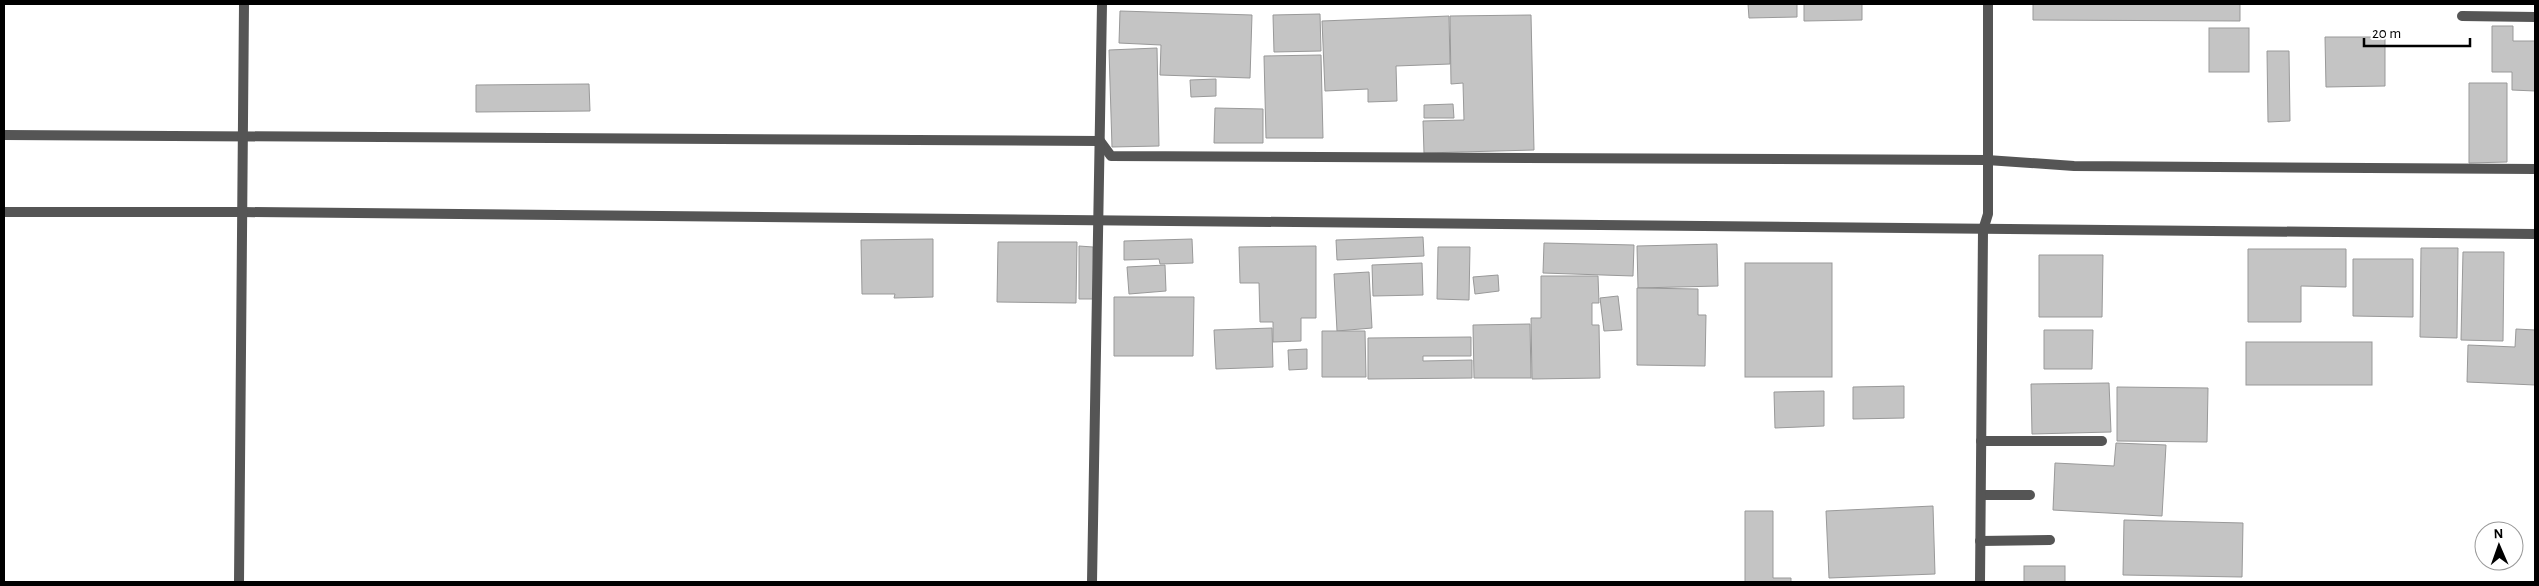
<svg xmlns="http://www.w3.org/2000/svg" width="2539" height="586" viewBox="0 0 2539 586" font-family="'Alegreya Sans',sans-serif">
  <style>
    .building { fill: #c4c4c4; stroke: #999 }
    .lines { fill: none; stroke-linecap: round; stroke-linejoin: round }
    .minor { stroke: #555; stroke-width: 10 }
  </style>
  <rect width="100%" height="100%" fill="#fff"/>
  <!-- building -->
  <g class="building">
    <polygon points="1748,4 1797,4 1797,17 1749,18"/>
    <polygon points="1804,4 1862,4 1862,20 1804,21"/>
    <polygon points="2033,4 2240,4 2240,21 2033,20"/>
    <polygon points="1120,11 1252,15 1250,78 1160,75 1161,45 1119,43"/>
    <polygon points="1320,14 1321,51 1274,52 1273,15"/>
    <polygon points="1531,15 1534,150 1424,153 1423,121 1464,120 1463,83 1451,84 1450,16"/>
    <polygon points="1449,16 1450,64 1396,66 1397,101 1368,102 1368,89 1325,91 1322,21"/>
    <polygon points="2492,26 2513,26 2513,41 2535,41 2535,91 2512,90 2512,72 2492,72"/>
    <rect x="2209" y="28" width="40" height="44"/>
    <polygon points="2325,37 2385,37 2385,86 2326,87"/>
    <polygon points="1157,48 1159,146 1112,147 1109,50"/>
    <polygon points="2267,51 2289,51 2290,121 2268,122"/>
    <polygon points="1321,55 1323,138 1266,138 1264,56"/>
    <polygon points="1216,79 1216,96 1191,97 1190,80"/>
    <polygon points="2469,83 2507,83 2507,162 2469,163"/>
    <polygon points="589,84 590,111 476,112 476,85"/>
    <polygon points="1453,104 1454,118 1424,118 1424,105"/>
    <polygon points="1215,108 1263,109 1263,143 1214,143"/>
    <polygon points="1423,237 1424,256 1337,260 1336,240"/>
    <polygon points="933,239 933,297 894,298 895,294 862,294 861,240"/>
    <polygon points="1192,239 1193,263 1160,264 1159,259 1124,260 1124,241"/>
    <polygon points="998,242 1077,242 1076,303 997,302"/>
    <polygon points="1544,243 1634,245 1633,276 1543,273"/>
    <polygon points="1717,244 1718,286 1638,288 1637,246"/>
    <polygon points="1079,246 1093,247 1094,299 1079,299"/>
    <polygon points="1316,246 1316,318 1301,318 1301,341 1273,342 1273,322 1260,322 1259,283 1240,283 1239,247"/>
    <polygon points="1438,247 1470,247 1469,300 1437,299"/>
    <polygon points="2421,248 2458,248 2457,338 2420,337"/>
    <polygon points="2248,249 2346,249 2346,287 2301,286 2301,322 2248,322"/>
    <polygon points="2463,252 2504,252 2503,341 2461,340"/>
    <polygon points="2039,255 2103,255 2102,317 2039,317"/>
    <polygon points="2353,259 2413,259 2413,317 2353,316"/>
    <polygon points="1422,263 1423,295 1373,296 1372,265"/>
    <rect x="1745" y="263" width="87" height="114"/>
    <polygon points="1165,265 1166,291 1129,294 1127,267"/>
    <polygon points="1369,272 1372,328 1337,331 1334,274"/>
    <polygon points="1498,275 1499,291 1475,294 1473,277"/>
    <polygon points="1541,276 1598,276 1599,303 1592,303 1592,325 1599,325 1600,378 1532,379 1531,318 1541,318"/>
    <polygon points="1637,288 1698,289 1698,315 1706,315 1705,366 1637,365"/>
    <polygon points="1618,296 1622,330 1604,331 1600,298"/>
    <polygon points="1114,297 1194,297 1193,356 1114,356"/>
    <polygon points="1530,324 1531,378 1474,378 1473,325"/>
    <polygon points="1272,328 1273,367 1216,369 1214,330"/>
    <polygon points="2516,329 2535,330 2535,385 2467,382 2468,345 2515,347"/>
    <polygon points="2044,330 2093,330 2092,369 2044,369"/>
    <polygon points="1322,331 1365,331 1366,377 1322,377"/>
    <polygon points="1471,337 1471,356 1423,356 1423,361 1472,360 1472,378 1368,379 1368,338"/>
    <rect x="2246" y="342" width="126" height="43"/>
    <polygon points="1307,349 1307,369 1289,370 1288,350"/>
    <polygon points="2109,383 2111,432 2032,434 2031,384"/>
    <polygon points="1904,386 1904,418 1853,419 1853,387"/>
    <polygon points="2117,387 2208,388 2207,442 2117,441"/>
    <polygon points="1824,391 1824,426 1775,428 1774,392"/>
    <polygon points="2116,443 2166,445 2162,516 2053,510 2055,463 2114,466"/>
    <polygon points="1933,506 1935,574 1829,578 1826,511"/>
    <polygon points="1745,511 1773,511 1773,578 1791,578 1791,582 1745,582"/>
    <polygon points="2124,520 2243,523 2242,577 2123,575"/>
    <rect x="2024" y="566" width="41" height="16"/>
  </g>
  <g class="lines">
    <!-- minor -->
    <g class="minor">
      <polyline points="2462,16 2535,17"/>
      <polyline points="4,135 1100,141 1111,156 1987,160 2074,166 2535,169"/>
      <polyline points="4,212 242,212 2535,234"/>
      <polyline points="1981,441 2102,441"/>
      <polyline points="1981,495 2030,495"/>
      <polyline points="1980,541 2050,540"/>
      <polyline points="239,582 244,4"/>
      <polyline points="1092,582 1102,4"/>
      <polyline points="1980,582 1983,230 1988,214 1988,4"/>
    </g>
  </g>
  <!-- border -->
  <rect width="2539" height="586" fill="none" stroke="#000000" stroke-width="10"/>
  <!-- north arrow -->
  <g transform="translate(2499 546) rotate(358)"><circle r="24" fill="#ffffff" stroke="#999999"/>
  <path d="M0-4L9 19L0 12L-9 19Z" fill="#000000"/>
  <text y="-8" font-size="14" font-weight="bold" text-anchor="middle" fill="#000000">N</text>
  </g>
  <!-- scale -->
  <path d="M2364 38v8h106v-8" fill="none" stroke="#000000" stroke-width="2.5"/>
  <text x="2372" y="38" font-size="15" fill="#000000" stroke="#ffffff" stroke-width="4" paint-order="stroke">20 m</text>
</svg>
